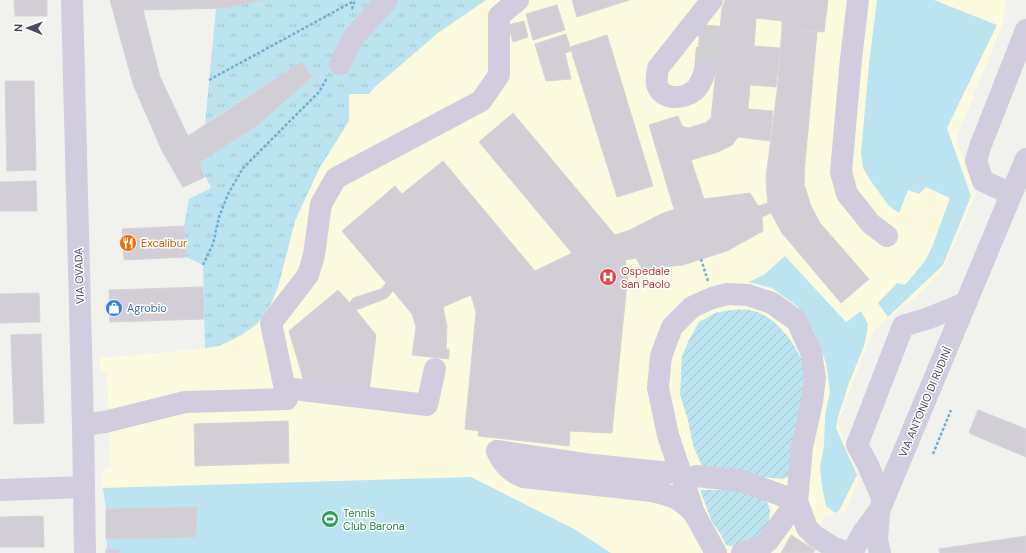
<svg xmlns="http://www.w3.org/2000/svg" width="1026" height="553" viewBox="0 0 1026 553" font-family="'DM Sans',sans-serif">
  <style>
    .medical { fill: #fcfade }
    .grass { fill: #bbe4f0 }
    .park { fill: url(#park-tufts) }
    .garden { fill: url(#garden-furrows) }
    .building { fill: #d2ced6; stroke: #d7d2da }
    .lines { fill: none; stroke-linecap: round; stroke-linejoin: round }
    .minor-tunnel { stroke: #d0cfd1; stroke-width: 22; stroke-dasharray: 22 11; stroke-linecap: butt }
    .path { stroke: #72aecf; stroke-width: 2.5; stroke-dasharray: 3 2; stroke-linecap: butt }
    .minor { stroke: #d2ccdf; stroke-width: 22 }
    .labels { text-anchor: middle; stroke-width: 3; stroke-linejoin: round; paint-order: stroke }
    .food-label { font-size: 11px; fill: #c56008; stroke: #fff; text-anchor: start }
    .health-label { font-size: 11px; fill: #be3a42; stroke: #fff; text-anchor: start }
    .street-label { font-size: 11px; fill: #4d465c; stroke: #fff }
    .shop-label { font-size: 11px; fill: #366cbe; stroke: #fff; text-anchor: start }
    .leisure-label { font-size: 11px; fill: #27864d; stroke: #fff; text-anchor: start }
  </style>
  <defs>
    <pattern id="park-tufts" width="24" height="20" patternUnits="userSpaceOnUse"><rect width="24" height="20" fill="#bbe4f0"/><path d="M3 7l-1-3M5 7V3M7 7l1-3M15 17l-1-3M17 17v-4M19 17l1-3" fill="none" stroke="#a2c5d0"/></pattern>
    <pattern id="garden-furrows" width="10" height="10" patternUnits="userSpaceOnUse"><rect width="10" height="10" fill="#bbe4f0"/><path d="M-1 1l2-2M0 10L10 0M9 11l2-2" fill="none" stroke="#a2c5d0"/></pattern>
  </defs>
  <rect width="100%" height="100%" fill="#f1f1ee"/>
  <!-- medical -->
  <polygon class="medical" points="486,0 1005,0 1003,22 1001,28 956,139 976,194 943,269 929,285 875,330 865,351 838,422 859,480 845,512 825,516 813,553 611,553 574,529 471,477 103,488 103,471 111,467 107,374 100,370 100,358 192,350 219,346 278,288 295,221 319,169 349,121 349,94 369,94 375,87 438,33"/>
  <!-- grass -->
  <g class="grass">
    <polygon points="877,0 934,0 997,25 947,128 971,196 943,265 888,317 878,303 897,283 905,285 925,261 932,247 950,198 926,187 919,194 908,190 899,213 889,206 870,180 863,168 861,153 869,64"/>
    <polygon points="785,256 846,322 861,311 868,324 867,332 864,346 849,383 838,417 836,428 857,475 839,511 835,513 826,506 822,486 820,467 824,446 825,415 830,392 826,363 814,331 798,307 772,288 749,282 765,274"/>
    <polygon points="471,477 574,529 611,553 107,553 106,509 103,488"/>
  </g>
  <!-- park -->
  <polygon class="park" points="264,0 486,0 438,33 375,87 369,94 349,94 349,121 319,169 295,221 278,287 271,304 257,324 240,336 219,346 205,348 203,265 186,257 184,226 189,199 211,188 199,163 258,125 312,77 301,62 205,124 216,9 226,8"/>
  <!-- garden -->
  <g class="garden">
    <path d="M 731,310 C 737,310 744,309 750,310 C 774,315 794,340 802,362 L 809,363 L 790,477 L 781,479 L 704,471 L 693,445 L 688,420 L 680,395 L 682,356 L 689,340 L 699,322 L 715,313 Z"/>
    <polygon points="700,490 751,490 764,496 770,509 769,528 764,537 737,547 726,545 720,533 712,522"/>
  </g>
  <!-- building -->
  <g class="building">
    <polygon points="14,0 47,0 47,16 15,16"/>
    <polygon points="110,0 264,0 226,8 143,10 160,77 188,136 301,62 312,77 258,125 199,163 205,177 183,187 162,151 133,84"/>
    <polygon points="572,0 629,0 577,17"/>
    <polygon points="725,0 828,0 824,32 782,28 782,21 756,18 754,46 780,48 776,87 750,85 748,109 773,111 770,141 738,137 732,145 718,152 691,160 704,199 674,209 649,125 678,116 682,126 688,128 705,123 711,118 716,71 697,68 700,26 720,28 722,8"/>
    <polygon points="557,5 565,30 533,40 526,14"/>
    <polygon points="524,21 528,37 513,42 508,25"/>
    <polygon points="782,28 817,32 805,163 804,184 811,206 820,223 869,279 841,303 782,233 771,213 762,217 763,231 727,251 683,265 642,269 636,258 625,260 628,273 612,433 570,431 569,446 478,436 479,431 465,429 476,312 471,295 443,307 447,326 446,349 449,349 449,359 412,355 416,327 412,314 393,291 387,298 356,310 376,335 369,392 305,385 289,331 338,290 350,303 353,298 381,289 386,283 342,231 395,186 402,194 443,161 535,271 572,253 479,142 513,113 615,235 630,230 661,214 704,199 750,193 758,206 768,203 767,195 766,177 777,92"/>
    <polygon points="566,34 571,51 565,53 571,79 546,81 535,44"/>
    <polygon points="607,35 653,186 617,197 570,47"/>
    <polygon points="5,81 34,81 36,170 7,171"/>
    <polygon points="36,181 37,211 0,211 0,182"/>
    <polygon points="184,226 186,257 124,260 122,229"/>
    <polygon points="203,287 204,319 110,322 109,290"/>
    <polygon points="39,293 40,322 0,323 0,294"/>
    <polygon points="41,334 44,423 14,424 11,335"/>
    <polygon points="978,410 1026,429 1026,457 969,433"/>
    <polygon points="288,421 289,463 195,466 194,424"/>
    <polygon points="197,507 196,537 106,539 106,509"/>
    <polygon points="43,516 44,547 0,547 0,517"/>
    <polygon points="791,535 815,550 813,553 781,553"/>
    <polygon points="1026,536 1026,553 940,553 939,549"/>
    <rect x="106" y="550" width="13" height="3"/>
  </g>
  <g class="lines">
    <!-- minor-tunnel -->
    <polyline class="minor-tunnel" points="705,70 709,25"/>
    <!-- path -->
    <g class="path">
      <polyline points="352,9 355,0"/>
      <polyline points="209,80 354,1"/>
      <polyline points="701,259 708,281"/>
      <polyline points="203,265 213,244 219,217 228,194 243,168 319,92 327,78"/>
      <polyline points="933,454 951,410"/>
    </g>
    <!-- minor -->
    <g class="minor">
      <polyline points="72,0 83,425 85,553"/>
      <polyline points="858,0 851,59 841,172 847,194 871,224 887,236"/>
      <polyline points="340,64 353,38 387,0"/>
      <path d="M 705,70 C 703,77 701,84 696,89 C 685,100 661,101 657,84 C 656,78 657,73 658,68 L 712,0"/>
      <polyline points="1011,194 983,181 976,161 980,147 1026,30"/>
      <polyline points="285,388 427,405 435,369"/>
      <polyline points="83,425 105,422 185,402 287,399 271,323 308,275 314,255 321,204 336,178 481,101 499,75 499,16 518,0"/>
      <path d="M 497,451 C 503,464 509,471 523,477 L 652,491 C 673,496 679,498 694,513"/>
      <polyline points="497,451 584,464 670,473"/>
      <polyline points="696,476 742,481 797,501 768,541 758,549 742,553"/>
      <polyline points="0,490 84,487"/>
      <polyline points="883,500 868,465 857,445 903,326 929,318 966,303"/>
      <polyline points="716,553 694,513 668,435 658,388 661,356 672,327 692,307 712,298 727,294 748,295 772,303 797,321 811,352 815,378 812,402 802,447 797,501 807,528 815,536 834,548 851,553"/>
      <polyline points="852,553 862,534 879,511"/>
      <polyline points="880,553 877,540 879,511 1026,159"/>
    </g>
  </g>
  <!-- icons -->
  <defs>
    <g id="restaurant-disc" transform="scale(0.9)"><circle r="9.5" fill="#e8710a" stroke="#fff"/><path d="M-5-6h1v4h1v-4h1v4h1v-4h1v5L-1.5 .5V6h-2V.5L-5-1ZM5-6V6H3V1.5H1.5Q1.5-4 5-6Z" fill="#fff"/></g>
    <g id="hospital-disc" transform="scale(0.9)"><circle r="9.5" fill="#e0444e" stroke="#fff"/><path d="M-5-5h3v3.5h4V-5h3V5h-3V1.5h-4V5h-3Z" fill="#fff"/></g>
    <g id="shop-disc" transform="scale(0.9)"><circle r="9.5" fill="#3f7fe0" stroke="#fff"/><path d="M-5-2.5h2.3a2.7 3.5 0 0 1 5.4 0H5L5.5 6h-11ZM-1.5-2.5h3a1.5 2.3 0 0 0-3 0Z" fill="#fff"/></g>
    <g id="stadium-disc" transform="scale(0.9)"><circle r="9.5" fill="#2e9e5b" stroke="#fff"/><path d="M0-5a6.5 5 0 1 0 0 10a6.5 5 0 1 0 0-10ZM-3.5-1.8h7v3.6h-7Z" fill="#fff"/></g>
  </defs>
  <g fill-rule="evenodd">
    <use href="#restaurant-disc" x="128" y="243"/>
    <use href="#hospital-disc" x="608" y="277"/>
    <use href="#shop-disc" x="114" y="308"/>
    <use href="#stadium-disc" x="330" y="519"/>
  </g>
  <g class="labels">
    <!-- food labels -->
    <g class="food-label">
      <text x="141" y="247">Excalibur</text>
    </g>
    <!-- health labels -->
    <g class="health-label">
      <text x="621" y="275">Ospedale<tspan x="621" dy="13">San Paolo</tspan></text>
    </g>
    <!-- street labels -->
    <g class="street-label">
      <text transform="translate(79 276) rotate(-92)" y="4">VIA OVADA</text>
      <text transform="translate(925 402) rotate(-67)" y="4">VIA ANTONIO DI RUDINÌ</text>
    </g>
    <!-- shop labels -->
    <g class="shop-label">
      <text x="127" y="312">Agrobio</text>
    </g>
    <!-- leisure labels -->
    <g class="leisure-label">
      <text x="343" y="517">Tennis<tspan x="343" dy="13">Club Barona</tspan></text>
    </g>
  </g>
  <!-- north arrow -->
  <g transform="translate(28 28) rotate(271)" stroke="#ffffff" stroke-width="3" paint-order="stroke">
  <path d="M0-3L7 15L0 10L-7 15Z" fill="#4d465c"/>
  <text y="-6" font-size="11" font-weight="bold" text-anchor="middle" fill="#4d465c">N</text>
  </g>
</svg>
